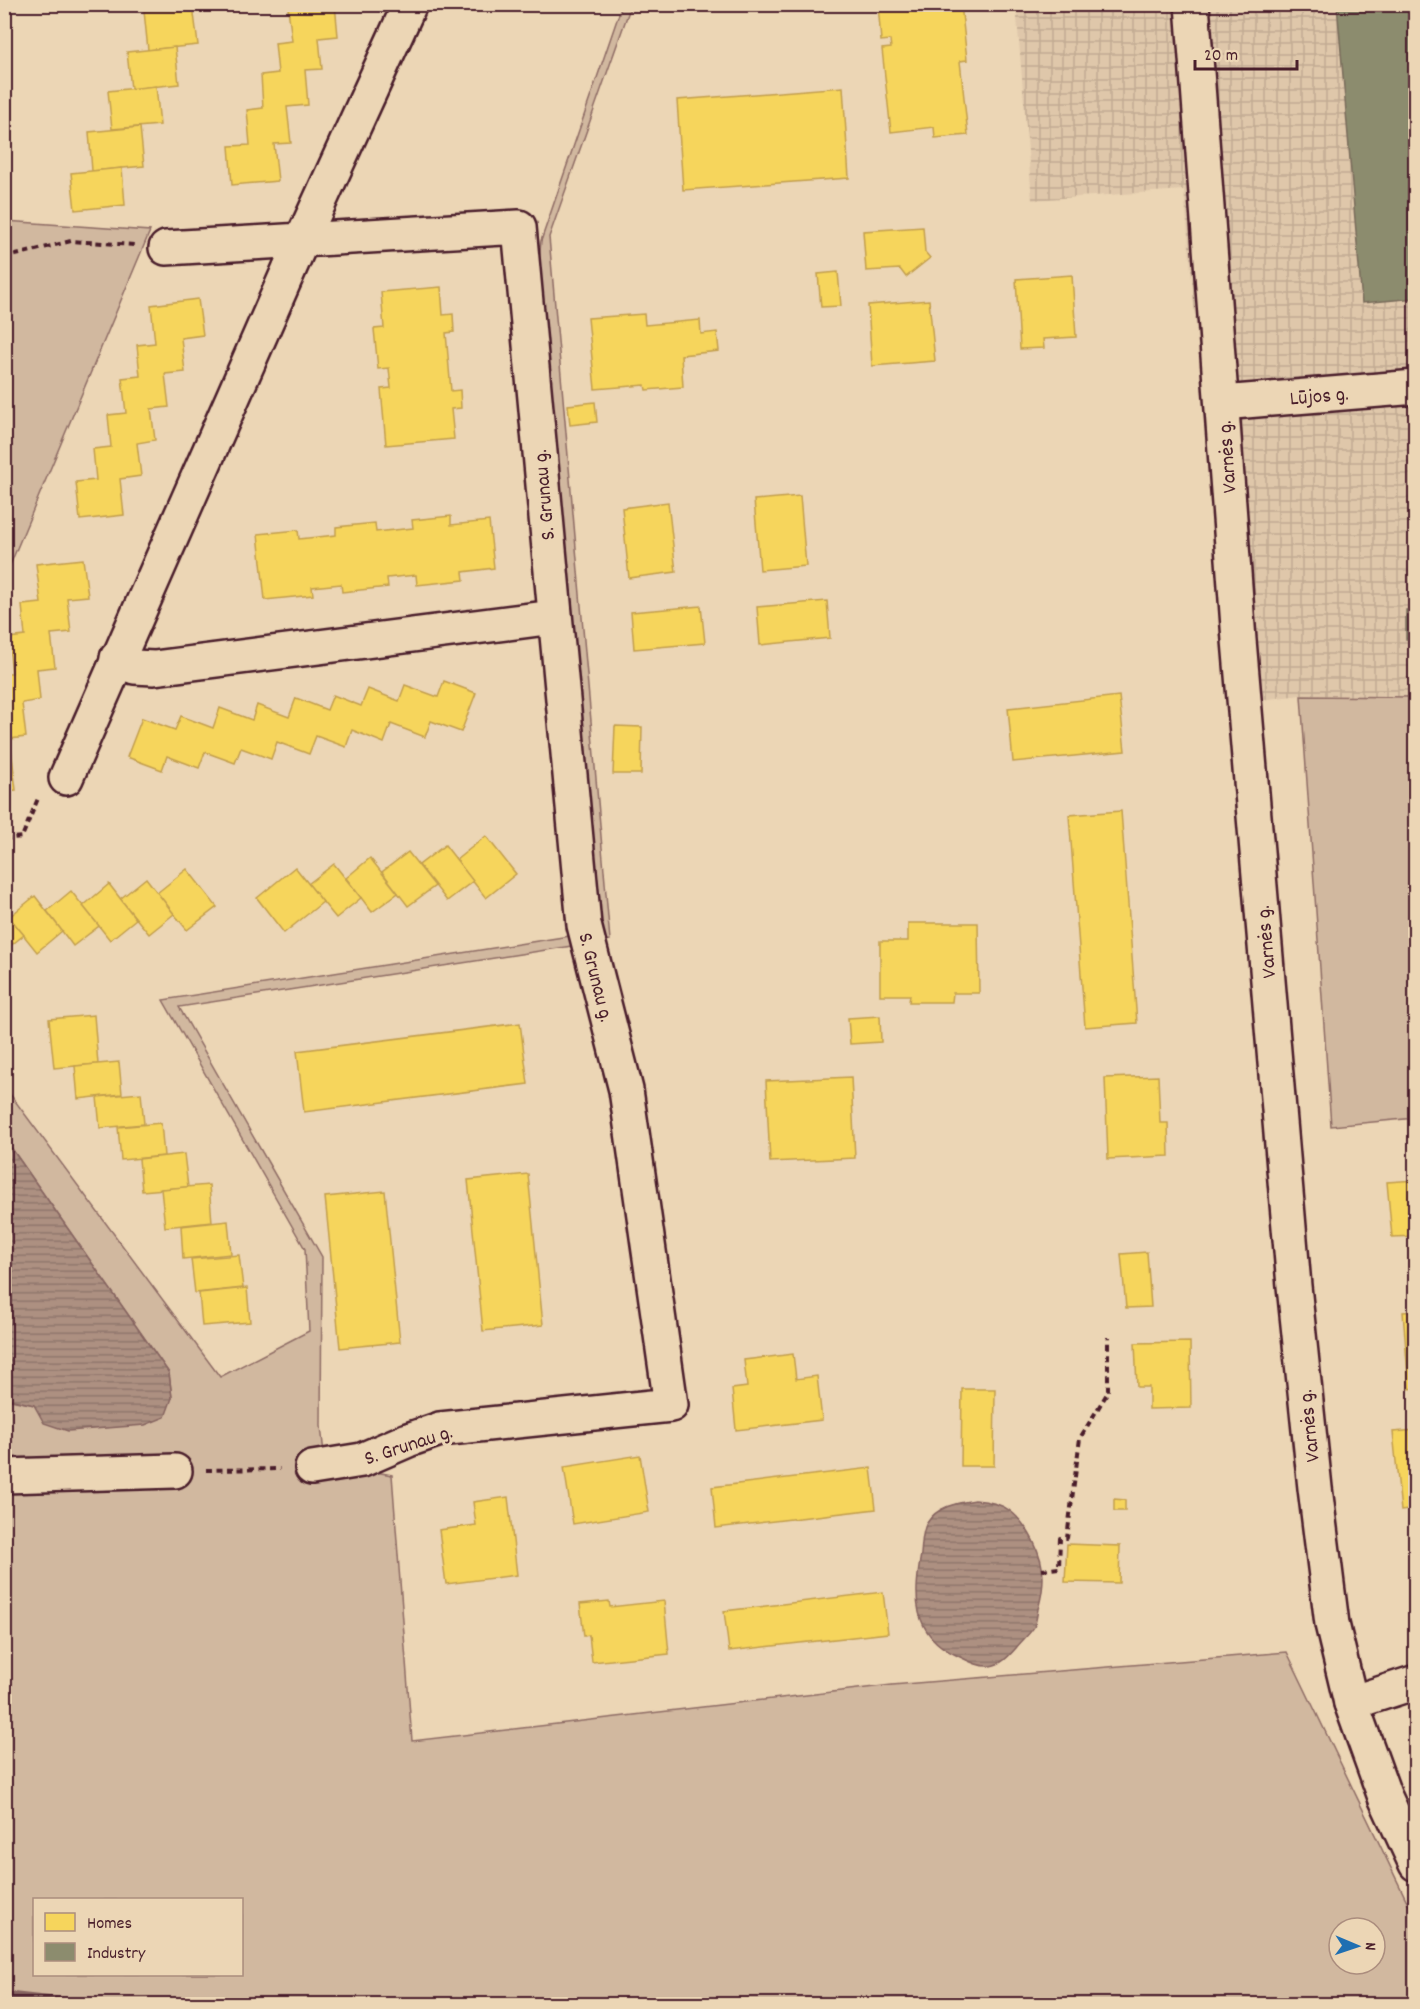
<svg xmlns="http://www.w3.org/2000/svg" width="1420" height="2009" viewBox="0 0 1420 2009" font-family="Dekko,sans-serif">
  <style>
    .industrial { fill: url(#industrial-grid) }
    .green { fill: #d1b89f; stroke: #8e6c65; stroke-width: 1.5; fill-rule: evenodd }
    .water { fill: url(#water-rules); stroke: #85635f; stroke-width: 1.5 }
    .homes { fill: #f6d55c; stroke: #c29e4d; stroke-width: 1.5 }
    .industry { fill: #8c8c6e; stroke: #786b5a; stroke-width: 1.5 }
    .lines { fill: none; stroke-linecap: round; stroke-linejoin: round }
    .stream { stroke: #85635f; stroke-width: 10 }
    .minor-casing { stroke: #4a1f2b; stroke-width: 38 }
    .path { stroke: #4a1f2b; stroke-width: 4; stroke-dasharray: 6 4.5; stroke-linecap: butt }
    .minor { stroke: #ecd6b5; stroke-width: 33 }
    .labels { text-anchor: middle; stroke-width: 6; stroke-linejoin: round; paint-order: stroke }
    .street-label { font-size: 21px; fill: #4a1f2b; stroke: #ecd6b5 }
  </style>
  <defs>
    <pattern id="industrial-grid" width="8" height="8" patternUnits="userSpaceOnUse" patternTransform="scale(1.5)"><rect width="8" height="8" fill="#dfc7aa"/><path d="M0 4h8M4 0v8" fill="none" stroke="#c1aa92"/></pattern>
    <pattern id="water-rules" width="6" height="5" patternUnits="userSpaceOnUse" patternTransform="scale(1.5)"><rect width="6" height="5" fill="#ad9081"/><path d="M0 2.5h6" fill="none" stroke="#8f756a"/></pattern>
  </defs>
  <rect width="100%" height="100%" fill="#ecd6b5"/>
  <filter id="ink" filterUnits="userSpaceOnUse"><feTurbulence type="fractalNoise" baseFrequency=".0167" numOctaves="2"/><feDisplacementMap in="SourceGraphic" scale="12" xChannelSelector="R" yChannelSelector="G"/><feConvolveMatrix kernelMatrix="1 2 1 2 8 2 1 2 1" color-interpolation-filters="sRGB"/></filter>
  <g filter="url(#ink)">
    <!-- industrial -->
    <polygon class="industrial" points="1016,5 1415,5 1415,697 1301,695 1229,704 1184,190 1032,200"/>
    <!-- green -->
    <g class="green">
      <path d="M 622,5 L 631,5 L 549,237 L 610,940 L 179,1007 L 322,1257 L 321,1426 L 325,1463 L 392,1475 L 412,1741 L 892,1685 L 1287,1652 L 1415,1918 L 1415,2004 L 5,2004 L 5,1399 L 35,1405 L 172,1398 L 169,1373 L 5,1139 L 4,1086 L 220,1377 L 309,1331 L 305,1249 L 163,1000 L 601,931 L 538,273 L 541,241 ZM 34,1900 L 242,1900 L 242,1974 L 34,1974 ZM 1339,1928 L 1375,1928 L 1375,1964 L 1339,1964 Z"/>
      <polygon points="5,221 150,231 5,577 4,221"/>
      <polygon points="1301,696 1415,697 1415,1118 1331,1126"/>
    </g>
    <!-- water -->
    <g class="water">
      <polygon points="5,1139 169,1373 172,1398 165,1417 145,1425 68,1431 44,1423 34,1405 5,1398"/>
      <path d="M 975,1500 C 987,1501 999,1503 1009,1510 C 1028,1524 1043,1555 1043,1578 C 1043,1589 1041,1599 1038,1609 C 1037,1615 1036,1622 1034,1627 C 1030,1634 1021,1641 1016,1648 C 1009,1656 1001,1665 990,1666 C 978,1667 967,1660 956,1655 C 911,1634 914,1596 921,1554 C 922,1545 922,1530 927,1523 C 937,1506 957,1503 975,1500 Z"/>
    </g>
    <!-- homes -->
    <g class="homes">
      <polygon points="167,4 211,4 167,9"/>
      <polygon points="308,4 335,4 338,36 319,38 322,69 305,70 308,105 287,107 291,143 274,144 278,181 232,185 229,146 250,145 247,110 263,108 261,75 278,73 275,43 292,41 288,8 308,6"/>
      <polygon points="878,4 961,4 967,60 960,61 968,135 935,138 934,127 891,132 882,49 891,48 890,40 881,41"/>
      <polygon points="193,6 198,45 148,50 144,11"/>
      <polygon points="175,47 179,84 131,89 127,52"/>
      <polygon points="156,86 160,125 112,129 108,91"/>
      <polygon points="843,87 849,178 683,190 677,100"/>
      <polygon points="140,127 144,166 92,171 89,132"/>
      <polygon points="122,168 125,205 75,210 71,173"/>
      <polygon points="923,227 925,252 930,258 906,277 900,269 866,271 863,231"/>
      <polygon points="838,272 841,306 821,307 818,274"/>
      <polygon points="1072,275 1076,337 1043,339 1044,348 1020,349 1016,279"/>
      <polygon points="441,287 443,315 453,314 454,332 446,333 451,391 460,390 461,408 451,409 454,439 386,445 381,389 391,388 389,368 378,369 374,329 384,328 381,292"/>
      <polygon points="198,299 203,335 181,338 185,372 165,374 169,407 151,409 155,440 137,443 141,476 120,479 124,515 80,520 76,482 96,480 93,449 111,447 108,415 126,413 122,378 140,376 137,345 155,343 151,305"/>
      <polygon points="929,300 935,361 872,366 868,305"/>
      <polygon points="644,314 645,325 700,320 701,334 717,332 719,351 681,355 683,387 646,390 645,385 595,389 588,318"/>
      <polygon points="595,402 597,422 570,425 568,405"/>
      <polygon points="800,496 806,566 760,570 754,500"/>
      <polygon points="668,502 676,572 629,578 622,508"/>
      <polygon points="451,516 451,525 489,521 494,568 463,572 464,580 417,585 416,575 387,578 388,587 342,592 341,584 312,587 313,595 265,600 258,534 298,530 299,539 336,535 336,527 375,523 376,532 413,528 412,520"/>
      <polygon points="83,559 88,596 67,598 71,632 51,634 55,667 37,669 40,700 22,703 26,737 10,739 16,790 4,791 4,673 12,673 8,638 25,636 22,605 41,603 36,564"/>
      <polygon points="827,601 830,638 760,645 757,607"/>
      <polygon points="701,606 705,643 634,649 631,612"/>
      <polygon points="444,681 476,693 461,732 431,721 425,737 391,724 384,743 352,730 346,747 316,736 309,754 277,742 271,759 241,748 235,763 205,752 199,768 167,756 162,770 127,757 142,718 175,730 181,716 213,728 220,708 252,720 257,705 289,717 296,698 327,710 333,695 361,706 368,689 399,701 405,685 438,697"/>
      <polygon points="1119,696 1125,751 1013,762 1008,708"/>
      <polygon points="615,726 642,727 641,774 613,774"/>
      <polygon points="1121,811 1137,1023 1085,1027 1069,815"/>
      <polygon points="486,836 516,874 486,898 456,860"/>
      <polygon points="445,845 473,881 447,901 419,865"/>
      <polygon points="408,852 435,886 408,906 382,872"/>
      <polygon points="370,858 398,893 372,912 346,878"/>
      <polygon points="334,864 361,898 336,918 308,884"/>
      <polygon points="295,867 323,902 284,933 257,898"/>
      <polygon points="187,869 217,907 187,930 157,893"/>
      <polygon points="146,878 174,914 149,934 120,899"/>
      <polygon points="109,884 136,919 110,940 83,906"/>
      <polygon points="71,891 99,926 73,946 47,911"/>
      <polygon points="35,896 62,931 37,952 9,917"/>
      <polygon points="4,911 24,935 4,951"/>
      <polygon points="908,923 978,923 979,993 953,993 952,1002 909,1002 910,995 880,995 880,941 908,941"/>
      <polygon points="94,1015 98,1064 54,1068 49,1019"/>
      <polygon points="880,1016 881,1042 850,1044 848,1018"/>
      <polygon points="520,1023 528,1084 304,1112 297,1051"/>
      <polygon points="119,1062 122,1094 78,1099 75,1066"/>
      <polygon points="1158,1076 1160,1123 1168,1123 1169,1156 1108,1159 1105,1078"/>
      <polygon points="851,1077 855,1158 770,1162 766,1081"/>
      <polygon points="141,1093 144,1124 100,1128 97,1097"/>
      <polygon points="161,1123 164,1156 121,1160 118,1127"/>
      <polygon points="184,1154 188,1187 142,1191 139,1159"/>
      <polygon points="528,1174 543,1325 483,1331 468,1180"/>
      <polygon points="1416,1180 1416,1236 1392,1237 1387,1182"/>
      <polygon points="209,1185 212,1222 165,1227 161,1189"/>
      <polygon points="385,1191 400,1342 340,1348 325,1197"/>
      <polygon points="228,1221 231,1254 183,1259 181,1226"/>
      <polygon points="1147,1252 1151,1307 1126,1308 1121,1254"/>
      <polygon points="239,1255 243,1288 195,1293 191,1259"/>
      <polygon points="247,1288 250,1322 202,1326 199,1293"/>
      <polygon points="1416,1311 1416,1388 1409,1389 1403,1312"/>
      <polygon points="1190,1342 1191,1408 1149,1409 1149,1387 1137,1387 1135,1343"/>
      <polygon points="793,1354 796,1379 817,1376 822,1420 736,1430 732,1389 747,1387 744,1360"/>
      <polygon points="962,1389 995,1389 994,1466 961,1466"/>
      <polygon points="1416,1430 1416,1509 1401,1511 1393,1432"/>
      <polygon points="640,1455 649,1512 573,1524 564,1467"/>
      <polygon points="871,1468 876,1509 716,1528 712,1487"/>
      <polygon points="508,1497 517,1575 446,1584 439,1530 476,1525 473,1502"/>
      <polygon points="1114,1499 1125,1500 1125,1511 1114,1511"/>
      <polygon points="1067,1544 1120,1546 1119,1583 1065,1582"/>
      <polygon points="883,1592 888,1633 729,1651 724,1611"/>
      <polygon points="609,1601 610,1607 664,1601 669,1654 592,1662 589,1635 584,1636 580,1604"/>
    </g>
    <!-- industry -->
    <g class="industry">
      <polygon points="1337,4 1416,4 1416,298 1362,303"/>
      <rect x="1406" y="610" width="10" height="29"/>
    </g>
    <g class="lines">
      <!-- stream -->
      <polyline class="stream" points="4,1996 75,2004"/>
      <!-- minor casing -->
      <g class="minor-casing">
        <g id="minor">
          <polyline points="1192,4 1239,640 1294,1286 1315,1488 1332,1624 1351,1703 1385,1797 1416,1864"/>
          <polyline points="166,248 519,227 584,925 626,1090 671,1405 440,1429 408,1440 362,1460 312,1468"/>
          <polyline points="1222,403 1416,387"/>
          <polyline points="117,658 134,667 154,668 554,617"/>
          <polyline points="66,778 302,240 410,4"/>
          <polyline points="4,1476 175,1471"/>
          <polyline points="1351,1703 1416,1682"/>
        </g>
      </g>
      <!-- path -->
      <g class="path">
        <polyline points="4,258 71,241 134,245"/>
        <polyline points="4,839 22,837 39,796"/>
        <polyline points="206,1470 280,1469"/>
        <polyline points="1042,1570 1059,1568 1060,1538 1067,1538 1080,1438 1108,1392 1108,1337"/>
      </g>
      <!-- minor -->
      <use href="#minor" class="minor"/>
    </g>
  </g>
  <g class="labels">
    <!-- street labels -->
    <g class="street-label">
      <text transform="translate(1319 395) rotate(-5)" y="7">Lūjos g.</text>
      <text transform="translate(1226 457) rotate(-94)" y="7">Varnės g.</text>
      <text transform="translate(543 495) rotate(-95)" y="7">S. Grunau g.</text>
      <text transform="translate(1265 942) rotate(-95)" y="7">Varnės g.</text>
      <text transform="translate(597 977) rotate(76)" y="7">S. Grunau g.</text>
      <text transform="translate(1308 1426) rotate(-96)" y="7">Varnės g.</text>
      <text transform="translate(408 1444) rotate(-18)" y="7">S. Grunau g.</text>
    </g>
  </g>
  <!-- margin -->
  <rect width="1420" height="2009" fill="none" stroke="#ecd6b5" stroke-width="24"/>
  <rect x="12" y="12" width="1396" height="1985" fill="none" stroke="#4a1f2b" stroke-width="2" filter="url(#ink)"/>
  <!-- legend -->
  <rect x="33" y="1898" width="210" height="78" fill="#ecd6b5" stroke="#ab8d7e" stroke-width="1.5"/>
  <rect x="45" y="1913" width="30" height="18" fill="#f6d55c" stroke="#ab8d7e" stroke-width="1.5"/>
  <text x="87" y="1928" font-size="18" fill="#4a1f2b">Homes</text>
  <rect x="45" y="1943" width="30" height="18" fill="#8c8c6e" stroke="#ab8d7e" stroke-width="1.5"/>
  <text x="87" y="1958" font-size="18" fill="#4a1f2b">Industry</text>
  <!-- north arrow -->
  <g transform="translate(1357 1946) rotate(92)"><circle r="28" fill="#ecd6b5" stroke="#ab8d7e" stroke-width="1.5"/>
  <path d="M0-4.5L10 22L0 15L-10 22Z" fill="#1f6fb2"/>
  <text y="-9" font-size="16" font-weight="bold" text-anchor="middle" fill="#4a1f2b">N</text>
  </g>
  <!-- scale -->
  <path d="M1195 60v9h102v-9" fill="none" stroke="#4a1f2b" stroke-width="3"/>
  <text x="1204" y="60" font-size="18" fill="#4a1f2b" stroke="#ecd6b5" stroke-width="4.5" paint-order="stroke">20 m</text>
</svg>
